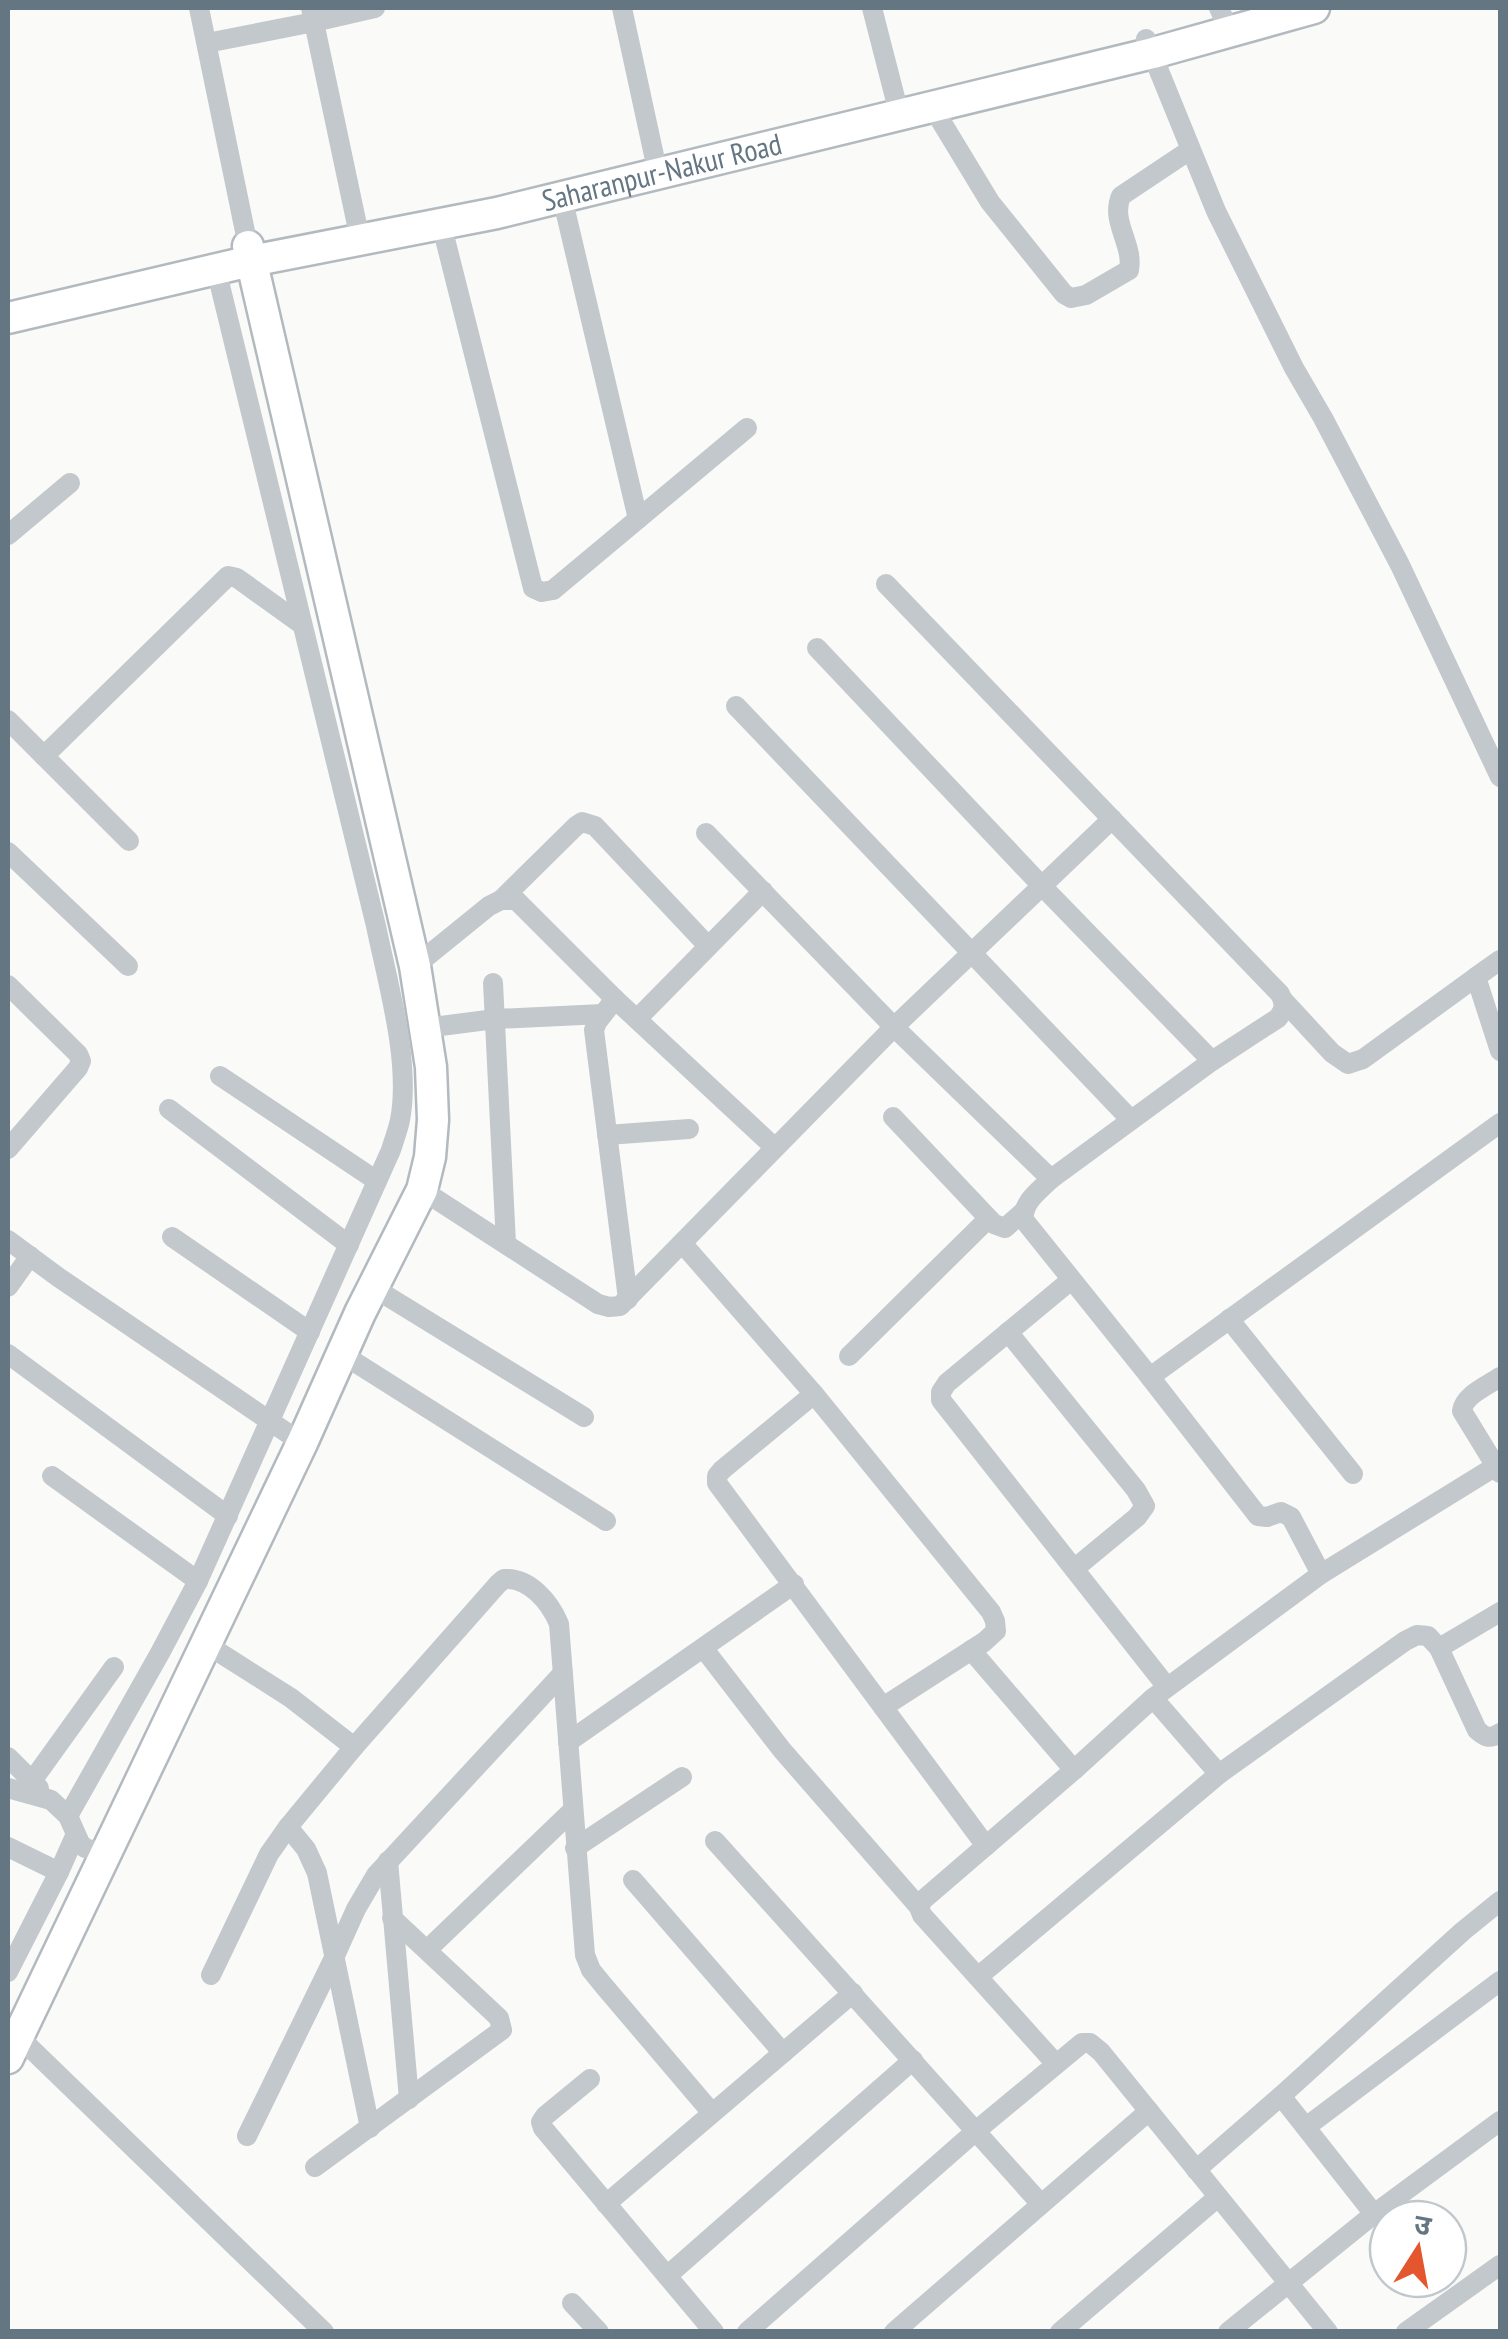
<svg xmlns="http://www.w3.org/2000/svg" width="1508" height="2339" viewBox="0 0 1508 2339" font-family="'PT Sans Narrow','Noto Sans Devanagari',sans-serif">
  <style>
    .lines { fill: none; stroke-linecap: round; stroke-linejoin: round }
    .secondary-casing { stroke: #b3babf; stroke-width: 35 }
    .street { stroke: #c3c8cc; stroke-width: 20 }
    .secondary { stroke: #fff; stroke-width: 30 }
    .labels { text-anchor: middle; stroke-width: 10; stroke-linejoin: round; paint-order: stroke }
    .street-label { font-size: 30px; fill: #657683; stroke: #fff }
  </style>
  <rect width="100%" height="100%" fill="#fafaf8"/>
  <g class="lines">
    <!-- secondary casing -->
    <g class="secondary-casing">
      <g id="secondary">
        <path id="s1" d="M 8,318 L 251,261 L 497,213 L 562,197 L 1153,53 L 1314,8"/>
        <polyline points="8,2058 302,1443 360,1313 422,1190 430,1157 433,1120 431,1067 415,966 248,246"/>
      </g>
    </g>
    <!-- street -->
    <g class="street">
      <polyline points="199,8 248,246"/>
      <polyline points="311,8 357,225"/>
      <polyline points="622,8 655,160"/>
      <polyline points="872,8 900,117"/>
      <polyline points="1219,8 1223,17"/>
      <polyline points="1146,39 1216,211 1294,368 1323,418 1400,565 1500,777"/>
      <polyline points="207,43 314,22 375,8"/>
      <path d="M 933,108 L 990,202 L 1064,294 L 1071,298 L 1086,295 L 1129,270 C 1134,244 1110,222 1121,196 L 1190,150"/>
      <polyline points="562,197 638,519"/>
      <polyline points="441,223 533,588 542,592 553,590 747,428"/>
      <polyline points="8,535 70,483"/>
      <path d="M 886,584 L 1280,994 C 1285,1003 1285,1009 1278,1018 L 1212,1061 L 1051,1179"/>
      <polyline points="817,648 1041,885 1212,1061"/>
      <polyline points="736,706 1131,1120"/>
      <polyline points="8,720 129,841"/>
      <polyline points="44,756 228,576 237,578 301,624"/>
      <polyline points="706,833 894,1027 1112,819"/>
      <polyline points="8,852 128,966"/>
      <polyline points="501,900 576,826 582,822 595,826 708,946"/>
      <polyline points="1500,960 1476,977 1500,1051"/>
      <polyline points="415,966 489,906 501,900 516,900 615,999 774,1147"/>
      <polyline points="493,983 506,1244"/>
      <polyline points="8,985 78,1054 81,1061 78,1068 8,1149"/>
      <polyline points="615,999 597,1022 594,1030 628,1299"/>
      <polyline points="1284,1001 1332,1053 1348,1064 1363,1059 1476,977"/>
      <polyline points="637,1019 763,891"/>
      <polyline points="425,1028 495,1019 603,1014"/>
      <polyline points="220,1076 377,1181"/>
      <polyline points="169,1109 349,1245"/>
      <polyline points="893,1117 994,1224 1005,1228 1023,1212"/>
      <polyline points="607,1135 689,1129"/>
      <path d="M 422,1190 L 598,1304 L 609,1307 L 620,1306 L 894,1027 L 1051,1179 C 1039,1191 1022,1202 1024,1220 L 1150,1377 L 1500,1123"/>
      <polyline points="172,1237 310,1332"/>
      <polyline points="8,1240 58,1277 302,1443"/>
      <polyline points="682,1243 814,1394 991,1612 995,1621 996,1631 984,1642 883,1707"/>
      <polyline points="1071,1280 947,1383 941,1392 941,1400 1167,1687"/>
      <polyline points="8,1287 30,1256"/>
      <polyline points="374,1288 584,1417"/>
      <polyline points="1229,1319 1353,1474"/>
      <polyline points="1008,1332 1136,1490 1145,1506 1137,1517 1074,1569"/>
      <polyline points="8,1354 228,1516"/>
      <polyline points="342,1354 606,1521"/>
      <polyline points="849,1356 988,1219"/>
      <polyline points="1150,1377 1258,1516 1267,1517 1281,1512 1291,1517 1321,1574"/>
      <path d="M 1500,1377 C 1487,1386 1464,1395 1462,1411 L 1500,1473"/>
      <polyline points="814,1394 722,1470 717,1476 717,1483 986,1846"/>
      <polyline points="52,1476 198,1581"/>
      <polyline points="206,1644 291,1698 354,1747"/>
      <polyline points="1439,1648 1500,1612"/>
      <polyline points="704,1649 782,1750 919,1907"/>
      <polyline points="971,1650 1074,1770"/>
      <polyline points="1153,1698 1219,1774"/>
      <polyline points="568,1742 794,1584"/>
      <polyline points="8,1757 39,1788"/>
      <polyline points="32,1781 114,1667"/>
      <polyline points="8,1788 51,1800 68,1816 80,1843 85,1848 106,1854"/>
      <path d="M 68,1816 L 160,1653 L 198,1581 L 391,1150 C 394,1140 398,1130 400,1120 C 411,1063 388,984 376,926 L 216,269"/>
      <polyline points="288,1827 306,1849 317,1873 370,2128"/>
      <polyline points="715,1841 1041,2204"/>
      <polyline points="8,1847 59,1872"/>
      <polyline points="575,1848 682,1777"/>
      <polyline points="388,1861 409,2099"/>
      <polyline points="633,1880 783,2053"/>
      <polyline points="427,1950 573,1810"/>
      <polyline points="8,1972 59,1872 75,1836"/>
      <path d="M 211,1975 L 269,1854 L 288,1827 L 354,1747 L 498,1584 L 504,1579 C 529,1577 550,1602 559,1624 L 585,1955 L 591,1970 L 604,1986 L 712,2113"/>
      <path d="M 979,1976 L 1219,1774 L 1405,1641 L 1417,1635 L 1428,1636 L 1439,1648 L 1477,1730 C 1486,1738 1490,1739 1500,1733"/>
      <polyline points="18,2036 324,2332"/>
      <polyline points="1056,2064 922,1915 919,1907 923,1900 1074,1770 1153,1698 1321,1574 1496,1466"/>
      <polyline points="590,2079 545,2116 541,2122 543,2128 714,2332"/>
      <polyline points="1281,2096 1374,2214"/>
      <polyline points="1306,2127 1500,1981"/>
      <polyline points="247,2136 334,1958 356,1909 376,1875 563,1673"/>
      <polyline points="315,2167 502,2030 499,2018 392,1918"/>
      <polyline points="1196,2170 1281,2096 1463,1931 1500,1901"/>
      <polyline points="606,2204 853,1993"/>
      <polyline points="667,2276 913,2060"/>
      <polyline points="572,2303 599,2332"/>
      <polyline points="747,2332 977,2130 1082,2043 1090,2043 1101,2052 1328,2332"/>
      <polyline points="894,2332 1149,2111"/>
      <polyline points="1060,2332 1218,2197"/>
      <polyline points="1228,2332 1374,2214 1500,2121"/>
      <polyline points="1406,2332 1500,2265"/>
    </g>
    <!-- secondary -->
    <use href="#secondary" class="secondary"/>
  </g>
  <g class="labels">
    <!-- street labels -->
    <g class="street-label">
      <text dy="10" stroke="none"><textPath href="#s1" startOffset="670">Saharanpur-Nakur Road</textPath></text>
    </g>
  </g>
  <!-- border -->
  <rect width="1508" height="2339" fill="none" stroke="#657683" stroke-width="20"/>
  <!-- north arrow -->
  <g transform="translate(1418 2249) rotate(11)"><circle r="48" fill="#ffffff" stroke="#c1c8cd" stroke-width="2.5"/>
  <path d="M0-8L18 38L0 25L-18 38Z" fill="#e4572e"/>
  <text y="-15" font-size="28" font-weight="bold" text-anchor="middle" fill="#657683">उ</text>
  </g>
</svg>
